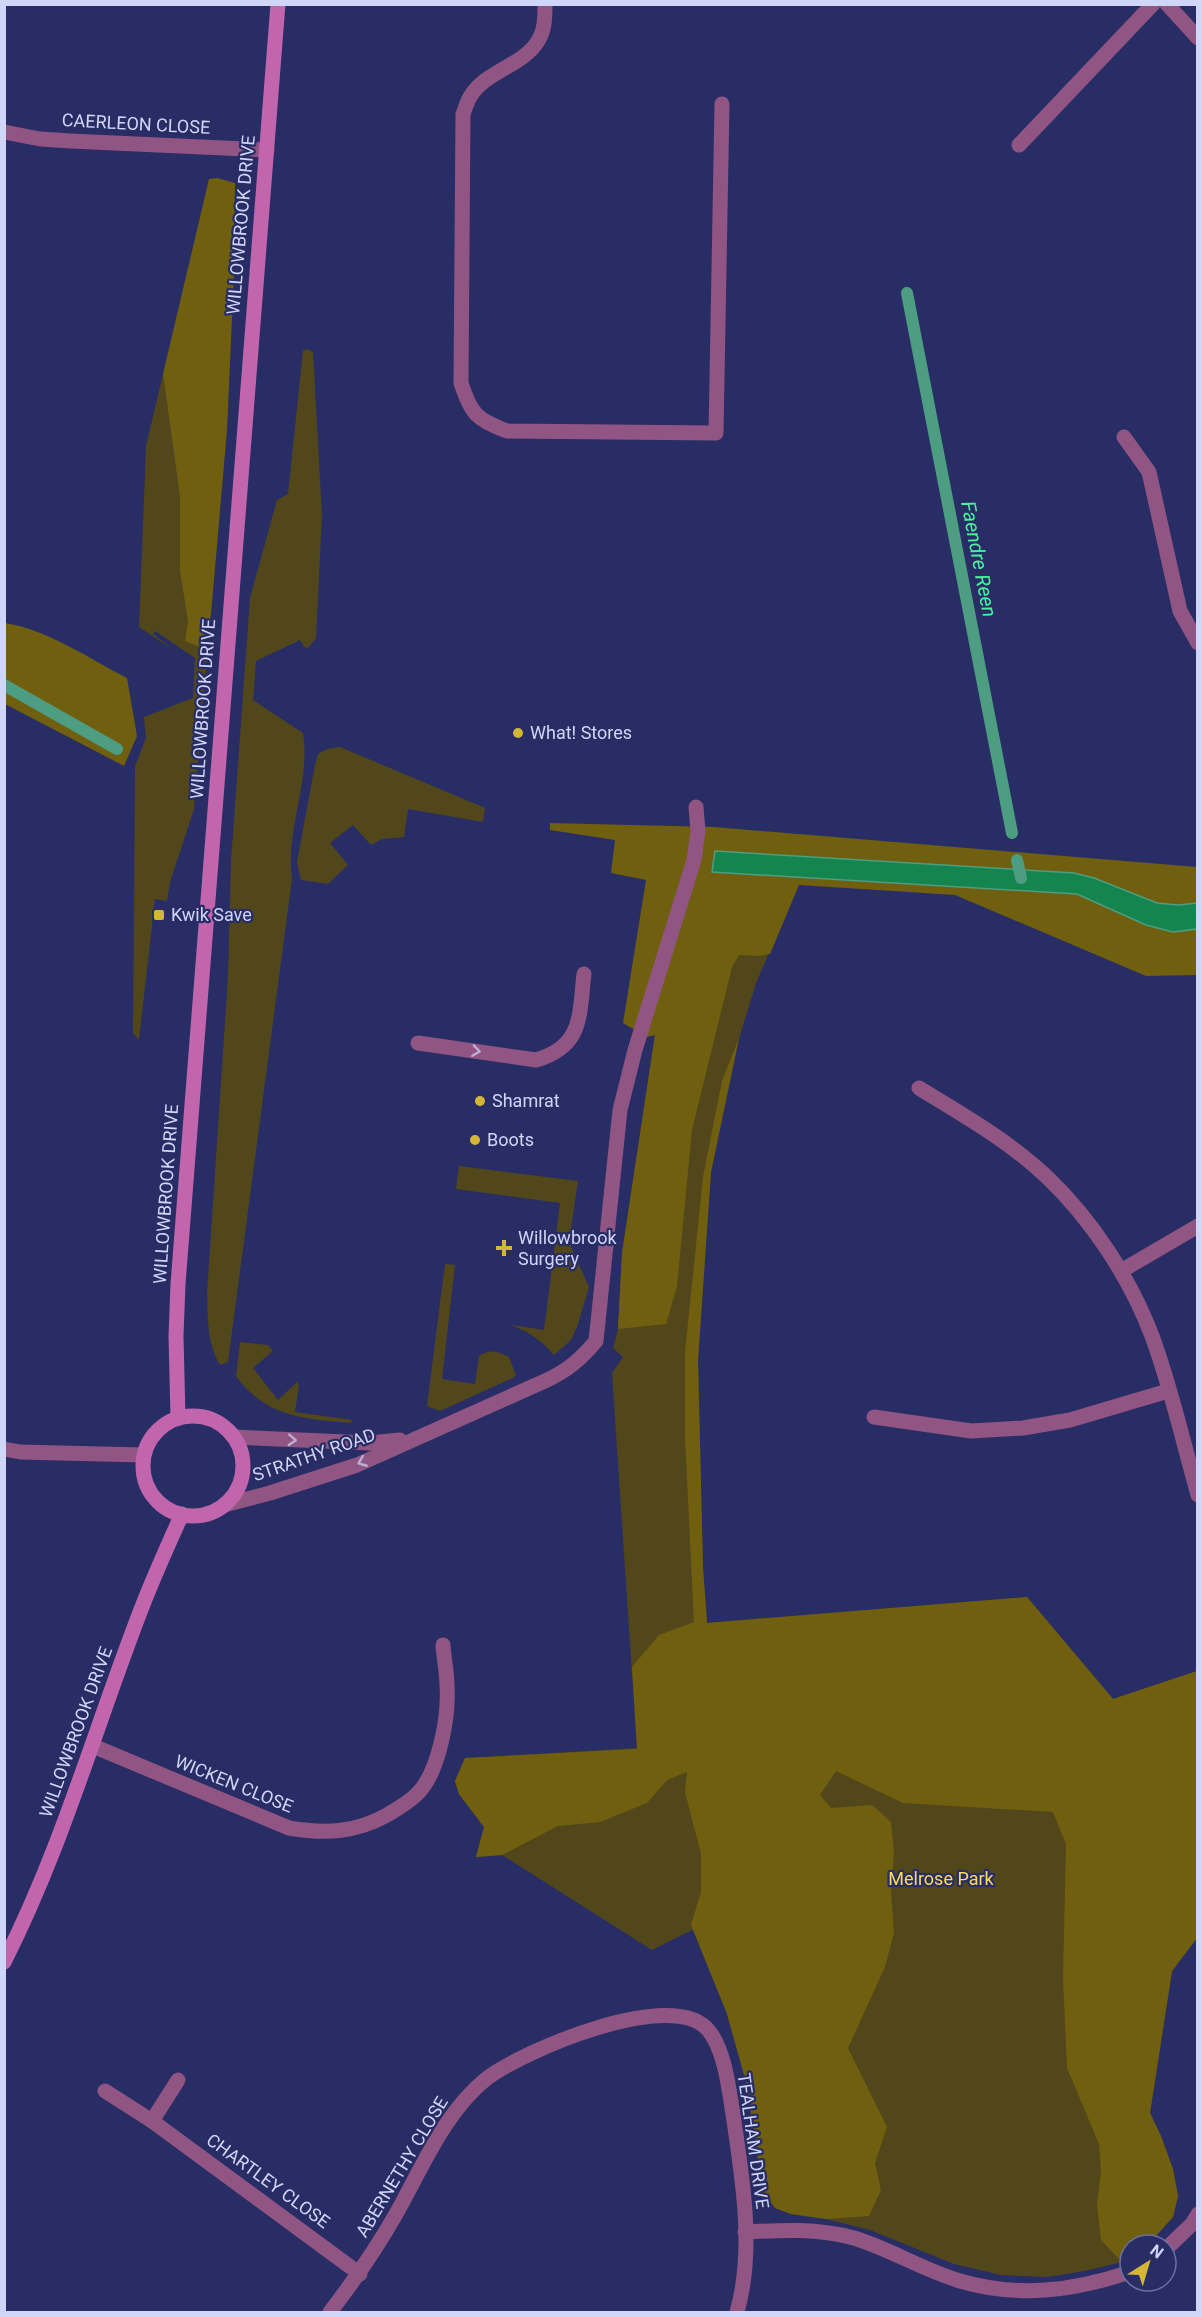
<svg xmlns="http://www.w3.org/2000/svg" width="1202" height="2317" viewBox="0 0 1202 2317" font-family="Roboto,sans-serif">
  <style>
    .green { fill: #52471b }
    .forest { fill: #705f0f }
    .water { fill: #14854f; stroke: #4c9d82; stroke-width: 1.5 }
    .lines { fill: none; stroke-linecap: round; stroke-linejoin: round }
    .stream { stroke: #4c9d82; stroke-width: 12 }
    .lane { stroke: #905582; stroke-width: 15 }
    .street { stroke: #905582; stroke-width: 15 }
    .secondary { stroke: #c165ad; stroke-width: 15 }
    .oneway { stroke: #bcafd5 }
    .poi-dot { fill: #d3b635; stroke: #282d65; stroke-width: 2 }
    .labels { text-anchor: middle; stroke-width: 4.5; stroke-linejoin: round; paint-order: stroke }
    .street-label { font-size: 18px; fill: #cfd6f8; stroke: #282d65 }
    .poi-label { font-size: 18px; fill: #cfd6f8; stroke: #282d65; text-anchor: start }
    .park-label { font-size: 18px; fill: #fbdc5a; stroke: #282d65 }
    .water-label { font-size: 20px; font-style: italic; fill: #46f49b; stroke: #282d65 }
  </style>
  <rect width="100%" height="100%" fill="#282d65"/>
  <!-- green -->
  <g class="green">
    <path d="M 308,349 L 313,352 L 322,515 L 316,638 L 308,648 L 304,647 L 300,640 L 256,661 L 253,700 L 303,733 C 311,782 285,830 292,879 L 228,1362 L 220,1365 C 207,1343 208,1319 207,1294 L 228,976 L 231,861 L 250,598 L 277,500 L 288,494 L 303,350 Z"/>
    <polygon points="163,374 180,498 180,572 188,622 207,634 211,614 194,809 170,882 167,901 155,899 139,1040 133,1033 135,767 146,738 144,717 193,698 195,658 155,631 153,634 175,651 139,627 146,446"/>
    <polygon points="340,747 485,808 483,822 408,809 404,837 382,839 371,845 353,825 330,843 348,865 328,884 301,880 297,862 315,765 318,754 327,749"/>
    <polygon points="820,835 756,983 739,1039 711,1172 698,1361 703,1568 707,1623 1027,1597 1113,1699 1197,1671 1197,1938 1172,1971 1150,2113 1161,2136 1173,2169 1178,2196 1173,2217 1154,2238 1145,2245 1130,2245 1130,2256 1122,2262 1085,2271 1047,2277 1001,2275 954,2264 870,2230 826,2219 791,2214 775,2208 763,2191 746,2082 727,2014 694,1929 652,1950 502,1855 476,1857 484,1827 459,1794 455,1781 465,1758 637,1748 612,1373 623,1357 613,1348 618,1329 622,1253 655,1034"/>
    <path d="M 459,1166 L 578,1181 L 569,1242 L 589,1287 L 577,1327 L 571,1340 L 554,1355 C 541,1340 529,1332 511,1325 L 544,1330 L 560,1203 L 456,1189 Z"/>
    <path d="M 445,1264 L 455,1265 L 442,1379 L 475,1384 L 479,1356 C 490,1349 497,1351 509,1357 L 516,1375 L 513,1378 L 440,1411 L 427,1406 Z"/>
    <path d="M 240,1342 L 268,1345 L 273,1351 L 253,1368 L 278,1400 L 297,1382 L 299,1385 L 295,1412 L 352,1420 L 351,1423 C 305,1419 265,1417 236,1376 Z"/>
  </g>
  <!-- forest -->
  <g class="forest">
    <polygon points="217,178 235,183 234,273 227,430 211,614 207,634 198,646 185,641 188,622 180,572 180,498 163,374 209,179"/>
    <path d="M 5,623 C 46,629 90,659 127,678 L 137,736 L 124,766 L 5,704 Z"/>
    <polygon points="550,823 714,827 1197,867 1197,975 1146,976 955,895 799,885 770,954 760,956 739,955 732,967 692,1130 677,1286 666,1324 618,1329 622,1253 655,1035 647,1037 623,1023 646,880 611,873 615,840 550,830"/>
    <polygon points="739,1038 711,1172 698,1360 703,1568 707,1623 1027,1597 1113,1699 1197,1671 1197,1938 1172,1971 1150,2113 1161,2136 1173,2169 1178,2196 1173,2217 1154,2238 1145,2245 1130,2245 1130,2256 1122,2262 1101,2240 1097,2205 1101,2171 1099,2144 1067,2068 1063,1978 1066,1844 1053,1812 903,1803 836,1771 820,1795 831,1808 872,1805 891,1822 894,1852 891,1892 894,1933 885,1967 848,2048 887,2127 875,2163 881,2190 869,2216 826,2219 791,2214 775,2208 763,2191 746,2082 727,2014 691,1925 701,1892 701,1854 685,1792 687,1772 667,1780 647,1803 600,1822 558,1826 502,1855 476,1857 484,1827 459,1794 455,1781 465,1758 637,1749 632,1667 659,1635 694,1622 685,1438 685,1352 703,1177 722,1081"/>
  </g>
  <!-- water -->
  <polygon class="water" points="715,851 1074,873 1094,878 1157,903 1178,905 1197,903 1197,929 1173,932 1146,925 1077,894 712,872"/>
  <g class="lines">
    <!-- stream -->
    <g class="stream">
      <polyline points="907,293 1012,833"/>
      <polyline points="4,685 117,749"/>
      <polyline points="1017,860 1021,878"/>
    </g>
    <!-- lane -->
    <g class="lane">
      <path d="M 418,1043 L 536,1060 C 583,1046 579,1017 584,974"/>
      <path d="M 545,1381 C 567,1371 581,1359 596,1341 L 620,1110 L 635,1050 L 694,860 L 698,831 L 696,807"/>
    </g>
    <!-- street -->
    <g class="street">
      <path d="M 545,4 C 545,17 545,30 538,41 C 523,66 485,71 470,97 C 467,102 465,109 463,114 L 461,383 C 471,414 477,420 507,431 L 716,433 L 722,104"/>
      <polyline points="1167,4 1198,38"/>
      <polyline points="4,132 40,139 71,141 267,150"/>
      <polyline points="1019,145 1153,4"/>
      <polyline points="1124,437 1149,472 1180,611 1198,643"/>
      <path d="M 919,1088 C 963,1115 1009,1141 1047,1177 C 1092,1220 1130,1278 1152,1336 C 1171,1387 1183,1442 1198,1495"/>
      <polyline points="1121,1271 1198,1226"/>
      <polyline points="874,1417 971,1431 1023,1428 1070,1420 1168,1391"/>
      <polyline points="234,1437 370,1443 400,1440"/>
      <polyline points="4,1449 20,1452 143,1455"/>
      <polyline points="224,1505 270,1493 357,1465 545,1381"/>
      <path d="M 93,1746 L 289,1828 C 324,1834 355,1833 387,1815 C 397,1809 408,1803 417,1794 C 439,1773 449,1716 447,1686 C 447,1673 444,1659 443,1645"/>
      <polyline points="105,2091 152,2121 360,2274"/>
      <polyline points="152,2121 178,2080"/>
      <path d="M 745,2232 C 781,2230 818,2228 854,2238 C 890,2249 923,2270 960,2281 C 1018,2298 1073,2291 1130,2272"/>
      <polyline points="1166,2249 1192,2224 1198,2214"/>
      <path d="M 330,2312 C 354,2281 376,2249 396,2214 C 422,2168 444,2113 486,2079 C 522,2051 674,1986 709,2031 C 725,2051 729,2090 733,2114 C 742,2177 755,2249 737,2312"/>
    </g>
    <!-- secondary -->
    <g class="secondary">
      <circle cx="193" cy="1466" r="50"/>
      <polyline points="178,1418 176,1336 178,1284 278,4"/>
      <path d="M 4,1962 C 62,1848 96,1725 142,1607 C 154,1576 168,1545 182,1514"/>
    </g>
  </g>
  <!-- one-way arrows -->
  <defs><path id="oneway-chevron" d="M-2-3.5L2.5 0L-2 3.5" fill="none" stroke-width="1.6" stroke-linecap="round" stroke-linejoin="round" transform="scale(1.5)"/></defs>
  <g class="oneway">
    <use href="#oneway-chevron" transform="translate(476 1051) rotate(8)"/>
    <use href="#oneway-chevron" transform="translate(292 1440) rotate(3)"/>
    <use href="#oneway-chevron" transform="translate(362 1462) rotate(158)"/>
  </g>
  <!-- markers -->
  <g class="poi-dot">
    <circle cx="518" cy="733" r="6"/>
    <rect x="153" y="909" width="12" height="12" rx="3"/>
    <circle cx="480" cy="1101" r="6"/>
    <circle cx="475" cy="1140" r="6"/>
    <path d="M501 1239h6v6h6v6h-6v6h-6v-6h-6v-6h6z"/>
  </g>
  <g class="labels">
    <!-- street labels -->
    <g class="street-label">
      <text transform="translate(136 124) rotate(3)" y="6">CAERLEON CLOSE</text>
      <text transform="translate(241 225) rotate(-85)" y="6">WILLOWBROOK DRIVE</text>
      <text transform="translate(203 709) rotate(-86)" y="6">WILLOWBROOK DRIVE</text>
      <text transform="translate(166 1194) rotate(-86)" y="6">WILLOWBROOK DRIVE</text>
      <text transform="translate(314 1455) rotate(-19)" y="6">STRATHY ROAD</text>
      <text transform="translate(76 1732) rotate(-70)" y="6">WILLOWBROOK DRIVE</text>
      <text transform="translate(234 1784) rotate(22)" y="6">WICKEN CLOSE</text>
      <text transform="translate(753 2141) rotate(82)" y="6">TEALHAM DRIVE</text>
      <text transform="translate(402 2167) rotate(-59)" y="6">ABERNETHY CLOSE</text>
      <text transform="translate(268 2181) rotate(36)" y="6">CHARTLEY CLOSE</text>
    </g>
    <!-- poi labels -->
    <g class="poi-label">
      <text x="530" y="739">What! Stores</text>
      <text x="171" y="921">Kwik Save</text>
      <text x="492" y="1107">Shamrat</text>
      <text x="487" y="1146">Boots</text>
      <text x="518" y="1244">Willowbrook<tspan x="518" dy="21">Surgery</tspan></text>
    </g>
    <!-- park labels -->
    <g class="park-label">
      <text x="941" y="1885">Melrose Park</text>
    </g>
    <!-- water labels -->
    <g class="water-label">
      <text transform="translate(979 559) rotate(79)" y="7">Faendre Reen</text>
    </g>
  </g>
  <!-- border -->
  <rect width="1202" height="2317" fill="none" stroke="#cfd6f8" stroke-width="12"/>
  <!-- north arrow -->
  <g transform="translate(1148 2263) rotate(37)"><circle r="28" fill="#282d65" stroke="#6b71a0" stroke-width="1.5"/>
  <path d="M0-4.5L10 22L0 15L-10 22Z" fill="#d3b635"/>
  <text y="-9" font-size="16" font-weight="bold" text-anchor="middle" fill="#cfd6f8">N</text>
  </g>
</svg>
